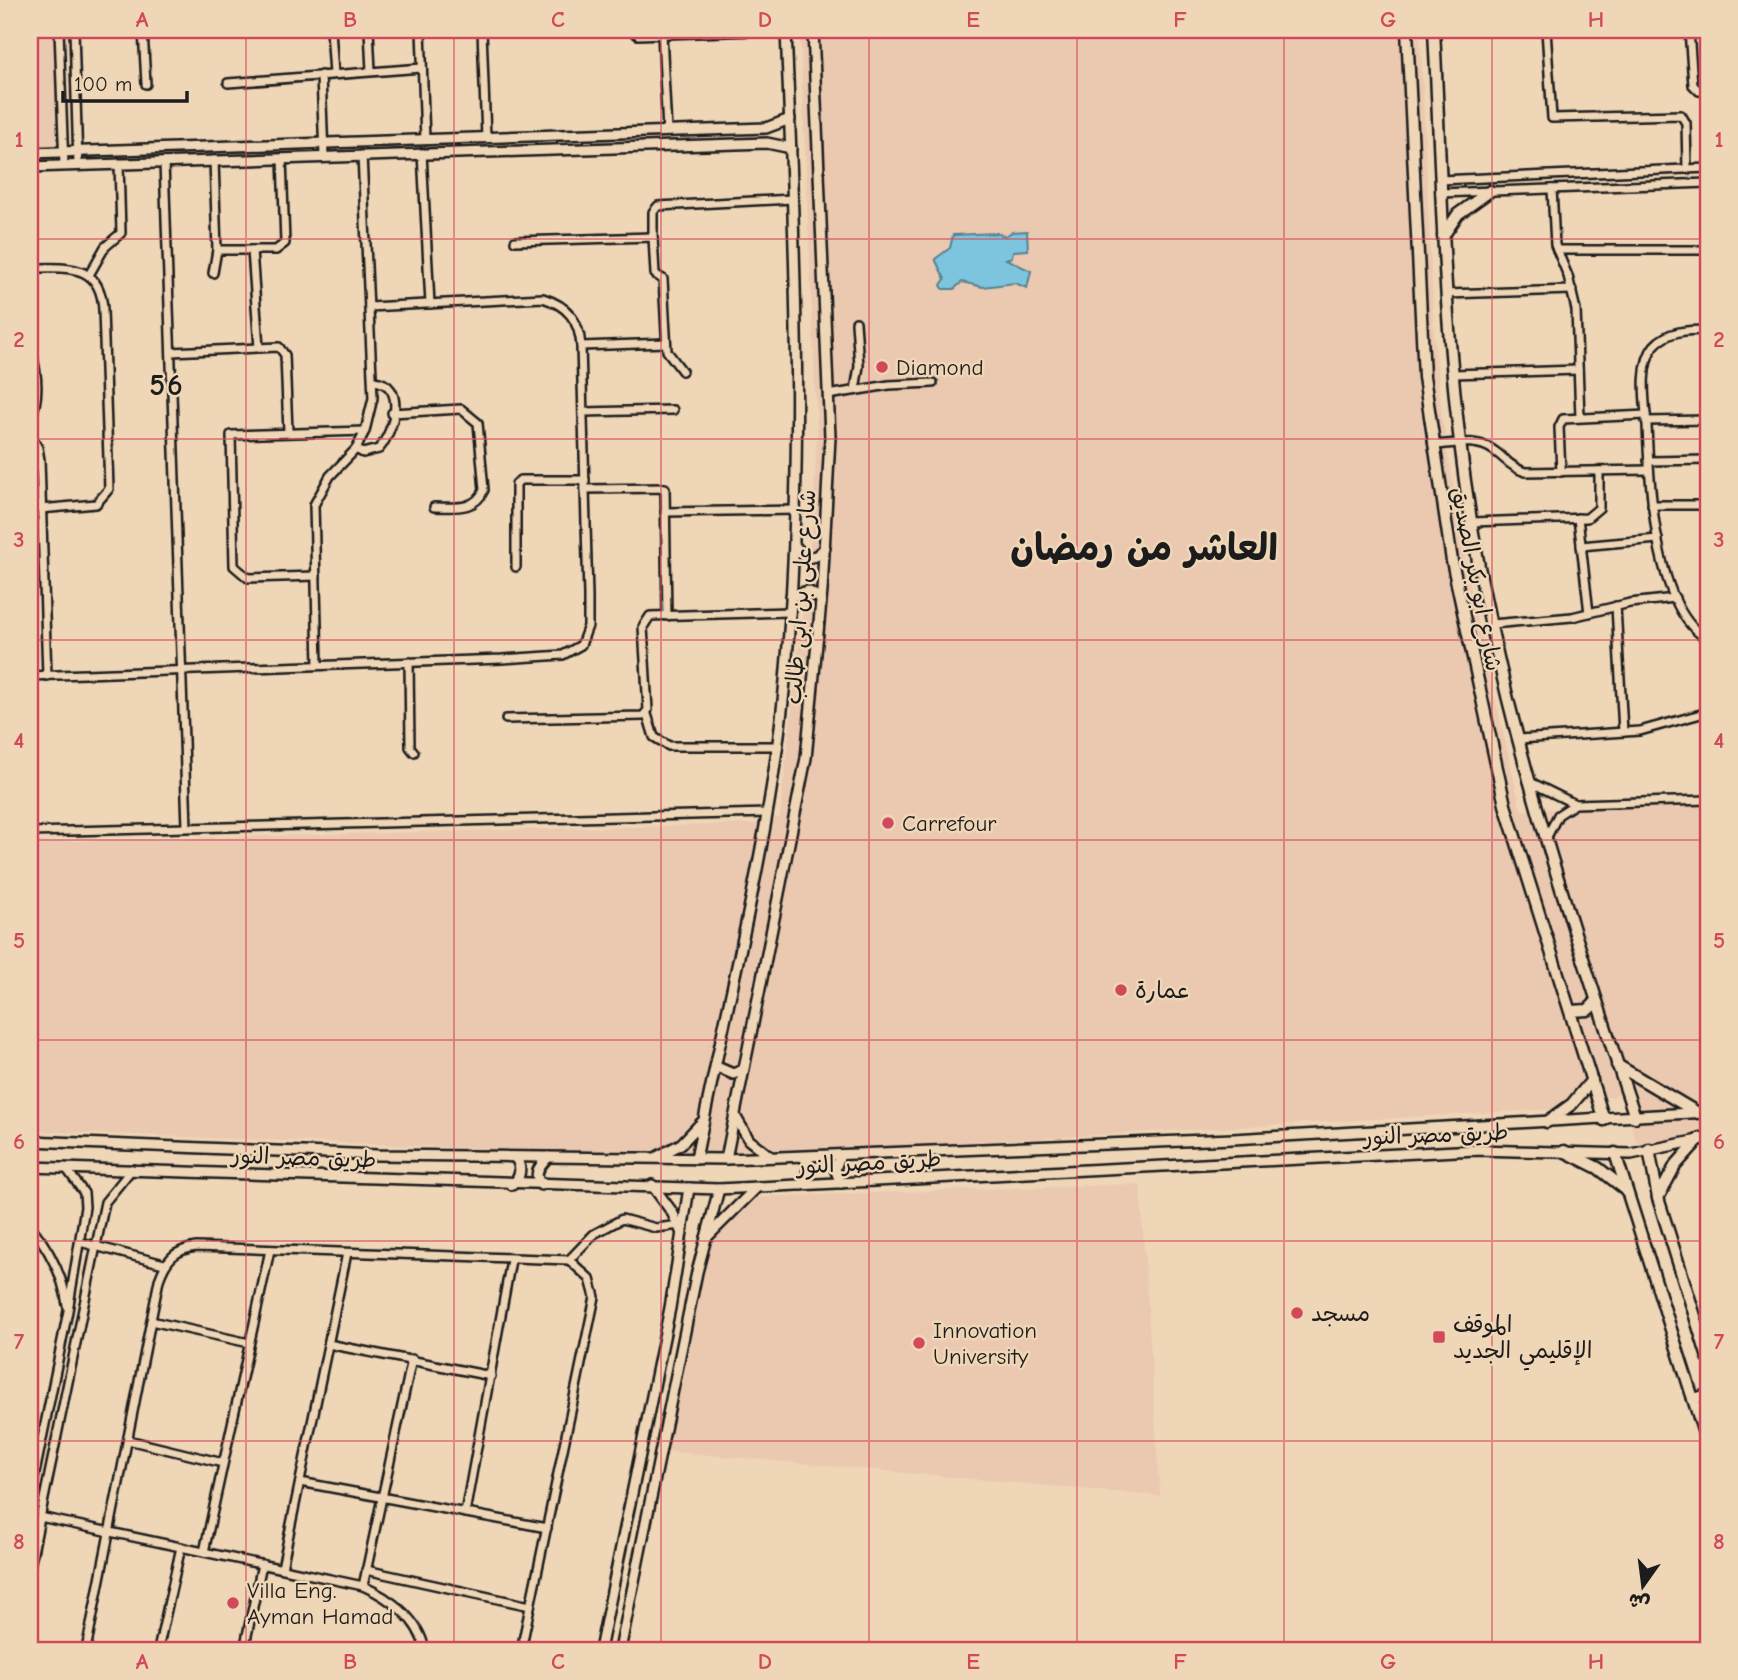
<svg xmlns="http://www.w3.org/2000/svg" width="1738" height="1680" viewBox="0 0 1738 1680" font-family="'Comic Neue','Playpen Sans Arabic',sans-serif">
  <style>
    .built { fill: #ebc8b0 }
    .water { fill: #7dc5de; stroke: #568190; stroke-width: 2 }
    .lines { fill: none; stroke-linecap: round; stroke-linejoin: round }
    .minor-casing { stroke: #1c1c1c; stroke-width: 12 }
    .tertiary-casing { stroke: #1c1c1c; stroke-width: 14 }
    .secondary-casing { stroke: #1c1c1c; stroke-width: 15 }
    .minor { stroke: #efd6b7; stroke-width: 7 }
    .tertiary { stroke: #efd6b7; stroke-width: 9 }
    .secondary { stroke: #efd6b7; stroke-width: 10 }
    .grid { fill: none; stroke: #d1495b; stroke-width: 2; stroke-opacity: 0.55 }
    .poi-dot { fill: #d1495b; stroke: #efd6b7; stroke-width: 2.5 }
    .labels { text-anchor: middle; stroke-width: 5; stroke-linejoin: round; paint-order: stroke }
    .poi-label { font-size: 23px; fill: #1c1c1c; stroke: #efd6b7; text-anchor: start }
    .street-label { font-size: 23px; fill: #1c1c1c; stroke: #efd6b7 }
    .district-label { font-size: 30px; font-weight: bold; letter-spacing: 2px; fill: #1c1c1c; stroke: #efd6b7 }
    .town-label { font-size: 37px; font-weight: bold; fill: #1c1c1c; stroke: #efd6b7 }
    .neatline { fill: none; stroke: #d1495b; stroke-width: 2.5 }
    .grid-label { font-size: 23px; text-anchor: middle; font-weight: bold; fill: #d1495b }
  </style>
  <rect width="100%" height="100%" fill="#efd6b7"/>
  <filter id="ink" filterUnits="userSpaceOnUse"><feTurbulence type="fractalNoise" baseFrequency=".0143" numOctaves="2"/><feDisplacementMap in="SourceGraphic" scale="14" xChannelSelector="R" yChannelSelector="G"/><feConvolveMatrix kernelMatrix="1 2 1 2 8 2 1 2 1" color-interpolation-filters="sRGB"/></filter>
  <g filter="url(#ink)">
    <!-- built -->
    <g class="built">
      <polygon points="30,30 66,30 70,161 30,163"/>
      <polygon points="800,30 1420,30 1434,336 1442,418 1473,602 1521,810 1708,804 1708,1145 1640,1151 1620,1095 1550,1109 711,1157 30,1131 30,842 754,824 780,817 813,518 817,432"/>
      <polygon points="1140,1184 1160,1496 666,1451 710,1234 756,1197"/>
    </g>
    <!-- water -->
    <polygon class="water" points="1027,231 1028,250 1013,251 1012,257 1006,259 1031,271 1027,288 1015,283 983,287 962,282 954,289 943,289 941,285 945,279 935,259 950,248 953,235 997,233 1005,236 1012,232"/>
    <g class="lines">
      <!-- minor casing -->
      <g class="minor-casing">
        <g id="minor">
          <polyline points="59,30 64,166"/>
          <polyline points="74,30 78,165"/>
          <polyline points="143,30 146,84"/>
          <polyline points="331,30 334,74"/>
          <polyline points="369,30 371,71"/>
          <polyline points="421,30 425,140"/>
          <polyline points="482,30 486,138"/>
          <polyline points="631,30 638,35 783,30"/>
          <polyline points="1546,30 1552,118 1681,115 1686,123 1687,169"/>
          <polyline points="1689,30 1693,85 1699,91 1708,92"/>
          <polyline points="662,34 667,131"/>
          <polyline points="321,75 324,156"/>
          <polyline points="228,83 422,68"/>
          <polyline points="422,153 430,304"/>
          <polyline points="164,162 187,827"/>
          <polyline points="1440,180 1708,168"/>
          <polyline points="1552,189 1555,245 1568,276 1576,310 1580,417"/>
          <polyline points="1440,193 1708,183"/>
          <polyline points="653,237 653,212 658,206 793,199"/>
          <polyline points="515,241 653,237 655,274 661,278"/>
          <polyline points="217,250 276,250 285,243 282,158"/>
          <polyline points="252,250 259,348"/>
          <polyline points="1557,250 1708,250"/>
          <path d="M 30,268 C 66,268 101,262 103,310 L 109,489 L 96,504 L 40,509"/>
          <polyline points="213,273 217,250 214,160"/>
          <polyline points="89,275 105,247 121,233 119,163"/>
          <polyline points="663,279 667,351 682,371"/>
          <polyline points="1446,294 1572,290"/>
          <path d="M 1708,330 C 1689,330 1668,330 1654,346 C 1639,365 1645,402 1647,425 C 1649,479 1654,611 1708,639"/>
          <path d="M 30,346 C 37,369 41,397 30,420"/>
          <polyline points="581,346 666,343"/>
          <polyline points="171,352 279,347 285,355 288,432"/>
          <polyline points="1453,374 1578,370"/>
          <polyline points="855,390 859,366 856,322"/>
          <polyline points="828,395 889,385 933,383"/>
          <polyline points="583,412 673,410"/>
          <path d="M 392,413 L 461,409 L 478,423 L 484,490 C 475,511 454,507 434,507"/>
          <polyline points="1646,421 1708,420"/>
          <polyline points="30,434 38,448 40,460 47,676"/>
          <path d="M 1433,445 C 1453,444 1476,438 1493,450 C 1505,458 1510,467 1525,472 L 1649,470"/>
          <path d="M 356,449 L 363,453 L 379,449 C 394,431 408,383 373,381"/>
          <polyline points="1648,461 1708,460"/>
          <polyline points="1561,472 1559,427 1563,419 1646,415"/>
          <polyline points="585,489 665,488 667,616"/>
          <polyline points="1652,505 1708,505"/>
          <polyline points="665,512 796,510"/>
          <polyline points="1578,518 1589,613"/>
          <polyline points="1472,522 1587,518 1599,508 1599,471"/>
          <polyline points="1581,546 1658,539"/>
          <polyline points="516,567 516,484 520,480 585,480"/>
          <polyline points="316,576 248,578 234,566 231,435 365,431"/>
          <polyline points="1616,606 1623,732"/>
          <polyline points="1492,624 1572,617 1630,603 1675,598"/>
          <polyline points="409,662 410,747 414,752"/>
          <polyline points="318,665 314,505 330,476 356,449 365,431 373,398 362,155"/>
          <path d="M 30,676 L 502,659 L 563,655 L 581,645 L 588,626 L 588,596 L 581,346 C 579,320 568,306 543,298 L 369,307"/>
          <polyline points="647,714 654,737 669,746 777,746"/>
          <polyline points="506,719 643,716 648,710 643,627 650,616 789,612"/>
          <polyline points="1519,739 1640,731 1708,712"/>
          <polyline points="1528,781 1575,804 1708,800"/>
          <polyline points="30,832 768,813"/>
          <polyline points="1546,839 1558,815 1575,804"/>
          <path d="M 30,1225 C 49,1249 63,1274 67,1305"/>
          <polyline points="80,1242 164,1264"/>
          <polyline points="569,1260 594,1234 622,1219 656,1228 680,1225"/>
          <polyline points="151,1321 249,1343"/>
          <polyline points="328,1344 491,1376"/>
          <polyline points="128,1440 223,1463"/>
          <polyline points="300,1482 547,1528"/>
          <polyline points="30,1498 68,1311 85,1207 84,1193 66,1168"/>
          <polyline points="465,1513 511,1260"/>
          <path d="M 40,1517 L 363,1586 C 390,1598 419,1619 425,1650"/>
          <polyline points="204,1552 270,1250"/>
          <polyline points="30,1567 105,1202 132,1169"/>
          <polyline points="282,1568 347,1253"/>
          <polyline points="366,1570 530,1606"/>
          <polyline points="363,1586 412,1359"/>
          <path d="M 86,1650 L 159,1280 C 166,1260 174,1250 196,1247 L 569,1260 L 590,1279 L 595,1297 L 521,1650"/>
          <polyline points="158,1650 181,1547"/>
          <polyline points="244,1650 262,1564"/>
        </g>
      </g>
      <!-- tertiary casing -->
      <g class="tertiary-casing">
        <g id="tertiary">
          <polyline points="30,153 766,128 790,119"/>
          <polyline points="30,167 767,143 791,148"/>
          <polyline points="794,545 806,558 816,556 825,548"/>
          <polyline points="791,596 808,591 821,599"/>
          <polyline points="717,1067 733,1074 743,1070"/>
          <polyline points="735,1116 749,1140 771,1157"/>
          <polyline points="30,1141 377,1155 726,1159 1233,1139 1708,1112"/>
          <polyline points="840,1155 835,1169 841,1183"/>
          <polyline points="657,1157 681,1144 701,1123"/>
          <path d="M 696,1159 C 727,1000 770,844 785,681 C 805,464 795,248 786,30"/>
          <polyline points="726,1159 806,758 822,591 830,437 813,30"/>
          <polyline points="30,1167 719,1189 1476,1150 1631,1154 1708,1138"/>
          <path d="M 512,1185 C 521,1178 523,1165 514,1157"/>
          <path d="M 541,1185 C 533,1173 539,1167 548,1157"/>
          <polyline points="652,1185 672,1212 681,1231"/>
          <polyline points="801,1185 806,1180 809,1163 803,1157"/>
          <polyline points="706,1238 755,1189"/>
          <polyline points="600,1650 670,1308 689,1188"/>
          <polyline points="620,1650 697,1272 719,1189"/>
        </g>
      </g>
      <!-- secondary casing -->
      <g class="secondary-casing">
        <g id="secondary">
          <polyline points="1407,30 1424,377 1452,561 1505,805 1604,1120"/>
          <path d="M 1434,30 C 1441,167 1443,305 1460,442 C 1487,675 1562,896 1635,1117"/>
          <polyline points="1443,236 1458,214 1490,191"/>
          <polyline points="1571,1011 1588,1010 1596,1002"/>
          <polyline points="1617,1065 1698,1113"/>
          <polyline points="1547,1122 1572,1104 1592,1080"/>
          <polyline points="1649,1149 1658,1198 1708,1358"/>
          <polyline points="1564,1151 1598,1168 1625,1189"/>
          <polyline points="1615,1153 1708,1446"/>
          <polyline points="1658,1198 1675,1166 1700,1138"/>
          <polyline points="1693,1399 1708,1395"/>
        </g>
      </g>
      <!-- minor -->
      <use href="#minor" class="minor"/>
      <!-- tertiary -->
      <use href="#tertiary" class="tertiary"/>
      <!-- secondary -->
      <use href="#secondary" class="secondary"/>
    </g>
  </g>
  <!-- grid -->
  <path class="grid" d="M 246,30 L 246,1650M 454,30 L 454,1650M 661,30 L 661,1650M 869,30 L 869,1650M 1077,30 L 1077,1650M 1284,30 L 1284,1650M 1492,30 L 1492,1650M 30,239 L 1708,239M 30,439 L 1708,439M 30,640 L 1708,640M 30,840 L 1708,840M 30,1040 L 1708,1040M 30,1241 L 1708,1241M 30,1441 L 1708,1441"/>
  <!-- markers -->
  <g class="poi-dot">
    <circle cx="882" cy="367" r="7"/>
    <circle cx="888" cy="823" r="7"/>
    <circle cx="1121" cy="990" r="7"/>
    <circle cx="1297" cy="1313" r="7"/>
    <rect x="1432" y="1330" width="14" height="14" rx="3.5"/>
    <circle cx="919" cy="1343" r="7"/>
    <circle cx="233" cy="1603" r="7"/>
  </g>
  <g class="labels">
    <!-- poi labels -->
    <g class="poi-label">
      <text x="896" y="375">Diamond</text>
      <text x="902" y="831">Carrefour</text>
      <text x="1135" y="998">عمارة</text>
      <text x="1311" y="1321">مسجد</text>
      <text x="1453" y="1332">الموقف<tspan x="1453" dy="26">الإقليمي الجديد</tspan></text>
      <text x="933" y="1338">Innovation<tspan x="933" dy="26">University</tspan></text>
      <text x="247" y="1598">Villa Eng.<tspan x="247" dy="26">Ayman Hamad</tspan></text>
    </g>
    <!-- street labels -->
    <g class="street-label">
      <text transform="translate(1477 579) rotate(79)" y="8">شارع ابو بكر الصديق</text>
      <text transform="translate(800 597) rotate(-86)" y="8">شارع على بن ابى طالب</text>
      <text transform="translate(1436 1134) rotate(-2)" y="8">طريق مصر النور</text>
      <text transform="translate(304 1157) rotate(2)" y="8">طريق مصر النور</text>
      <text transform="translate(869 1162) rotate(-3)" y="8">طريق مصر النور</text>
    </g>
    <!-- district labels -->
    <g class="district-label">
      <text x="167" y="395">56</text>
    </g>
    <!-- town labels -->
    <g class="town-label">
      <text x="1144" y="560">العاشر من رمضان</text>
    </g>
  </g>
  <!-- margin -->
  <rect width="1738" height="1680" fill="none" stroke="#efd6b7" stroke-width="77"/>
  <!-- north arrow -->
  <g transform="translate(1643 1586) rotate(194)" stroke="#efd6b7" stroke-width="5" paint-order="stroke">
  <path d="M0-5L12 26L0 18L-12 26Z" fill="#1c1c1c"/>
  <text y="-10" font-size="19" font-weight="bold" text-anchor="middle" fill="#1c1c1c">ش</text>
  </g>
  <!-- scale -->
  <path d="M63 91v10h124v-10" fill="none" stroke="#1c1c1c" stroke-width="3.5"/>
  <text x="74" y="91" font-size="21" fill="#1c1c1c" stroke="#efd6b7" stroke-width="5" paint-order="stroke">100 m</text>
  <rect x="38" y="38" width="1662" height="1604" class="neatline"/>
  <g class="grid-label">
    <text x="142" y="27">A</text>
    <text x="350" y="27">B</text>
    <text x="558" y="27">C</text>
    <text x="765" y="27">D</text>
    <text x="973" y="27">E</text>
    <text x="1180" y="27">F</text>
    <text x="1388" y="27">G</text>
    <text x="1596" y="27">H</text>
    <text x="19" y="147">1</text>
    <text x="1719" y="147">1</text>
    <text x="19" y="347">2</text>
    <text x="1719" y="347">2</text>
    <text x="19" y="547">3</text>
    <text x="1719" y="547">3</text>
    <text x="19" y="748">4</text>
    <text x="1719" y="748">4</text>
    <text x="19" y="948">5</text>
    <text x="1719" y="948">5</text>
    <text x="19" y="1149">6</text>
    <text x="1719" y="1149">6</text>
    <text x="19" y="1349">7</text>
    <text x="1719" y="1349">7</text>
    <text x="19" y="1549">8</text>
    <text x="1719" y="1549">8</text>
    <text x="142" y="1669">A</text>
    <text x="350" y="1669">B</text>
    <text x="558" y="1669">C</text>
    <text x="765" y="1669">D</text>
    <text x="973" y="1669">E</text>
    <text x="1180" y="1669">F</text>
    <text x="1388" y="1669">G</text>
    <text x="1596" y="1669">H</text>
  </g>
</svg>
